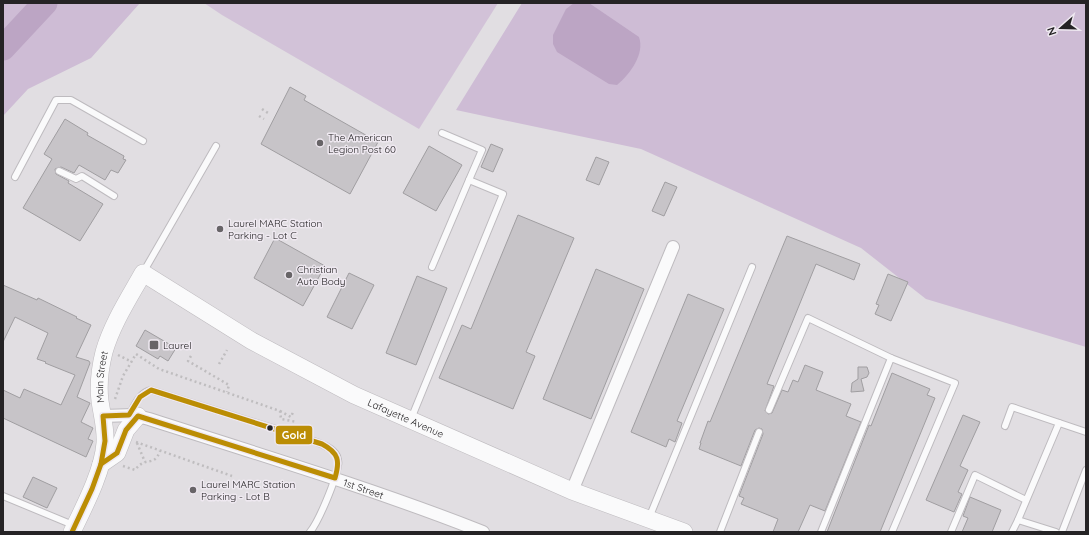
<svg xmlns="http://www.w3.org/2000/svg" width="1089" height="535" viewBox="0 0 1089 535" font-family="Quicksand,sans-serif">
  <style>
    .green { fill: #d2c2d8 }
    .forest { fill: #cebcd5 }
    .water { fill: #bca5c4 }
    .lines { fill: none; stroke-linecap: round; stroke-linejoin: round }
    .river { stroke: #bca5c4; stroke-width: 25 }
    .building { fill: #c7c4c8; stroke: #a09ea1 }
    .lane-casing { stroke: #bebbbf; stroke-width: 8 }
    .street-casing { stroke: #bebbbf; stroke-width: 14 }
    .secondary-casing { stroke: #bebbbf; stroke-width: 18 }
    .path { stroke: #bfbdbf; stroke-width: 2.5; stroke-dasharray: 2 3; stroke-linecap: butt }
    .lane { stroke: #fafafb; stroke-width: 6 }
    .street { stroke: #fafafb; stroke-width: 12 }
    .secondary { stroke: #fafafb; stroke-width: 17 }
    .bus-1-casing { stroke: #efe9f1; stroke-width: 8 }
    .bus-1 { stroke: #bb8d04; stroke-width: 5 }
    .poi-dot { fill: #676467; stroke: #efe9f1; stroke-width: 1.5 }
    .bus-dot { fill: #252325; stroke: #efe9f1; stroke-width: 1.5 }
    .labels { text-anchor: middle; stroke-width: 3; stroke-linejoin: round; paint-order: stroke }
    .poi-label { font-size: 10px; fill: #252325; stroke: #efe9f1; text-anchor: start }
    .street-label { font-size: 10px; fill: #252325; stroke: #efe9f1 }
    .line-badge { stroke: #efe9f1; stroke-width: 1.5 }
    .badge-label { font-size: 11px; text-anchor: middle; font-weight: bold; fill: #fff }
  </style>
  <rect width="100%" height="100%" fill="#e1dee2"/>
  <!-- green -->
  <polygon class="green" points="204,3 498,3 419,129 222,15"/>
  <!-- forest -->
  <g class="forest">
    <polygon points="3,3 140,3 91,58 28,89 3,116"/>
    <polygon points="522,3 1086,3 1086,347 926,299 861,248 641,149 456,110"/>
  </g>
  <!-- water -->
  <path class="water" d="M 574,3 L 589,3 L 639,37 C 645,54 630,74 617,85 L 609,84 L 557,52 L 553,44 L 553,35 L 566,9 Z"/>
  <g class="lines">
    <!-- river -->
    <polyline class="river" points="3,48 45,3"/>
  </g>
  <!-- building -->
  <g class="building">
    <polygon points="290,87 306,96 304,100 378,142 350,194 261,144"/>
    <polygon points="65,119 88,133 87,135 124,156 123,159 126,160 118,173 111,170 105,180 79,165 74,173 61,167 55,169 56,174 69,181 68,183 103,204 80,241 23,208 52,159 44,154"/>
    <polygon points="491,144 503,149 493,172 481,167"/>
    <polygon points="429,146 462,165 436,211 403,193"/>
    <polygon points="596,157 609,162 599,185 586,180"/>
    <polygon points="665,182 677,187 664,216 652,211"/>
    <polygon points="518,215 574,238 526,352 535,356 513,409 439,378 462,325 471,329"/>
    <polygon points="787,236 860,264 854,280 816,264 767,384 774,386 765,411 768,414 772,413 782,390 788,392 793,380 798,382 805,365 823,372 816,390 851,404 846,416 861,422 825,511 810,505 798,532 773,532 778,519 741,504 744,498 739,496 763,434 762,429 759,428 755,430 741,466 699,449 701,443 700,443 708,421 710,422"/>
    <polygon points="275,238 325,266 303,306 254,278"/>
    <polygon points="596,269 644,289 591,419 543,399"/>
    <polygon points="349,273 374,285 352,329 327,317"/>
    <polygon points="888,274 908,282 891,321 875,314 879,305 876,304"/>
    <polygon points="417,276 447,288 416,365 386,353"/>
    <polygon points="3,285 37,300 38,298 77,317 76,318 91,325 76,357 89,361 90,363 77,397 90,403 81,422 93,428 88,439 93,441 86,457 3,418 3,390 20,398 24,389 61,405 75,375 45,363 46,362 37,359 48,333 15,317 3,342"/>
    <polygon points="688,294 724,309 677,421 682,423 675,442 669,439 666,447 631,432"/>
    <polygon points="145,330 176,348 168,361 160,356 158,359 136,346"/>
    <polygon points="858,367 867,367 869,373 867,377 861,379 864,391 851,392 852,383 858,379"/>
    <polygon points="892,373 930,389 927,395 935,398 880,532 827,532 869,425 871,426"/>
    <polygon points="963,415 980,422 960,466 968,470 958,492 962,494 954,512 926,500"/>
    <polygon points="33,477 57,488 47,508 23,497"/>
    <polygon points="970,497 1001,510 992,532 962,532 968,518 963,516"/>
  </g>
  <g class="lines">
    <!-- lane casing -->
    <g class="lane-casing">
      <g id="lane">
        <polyline points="59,171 76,179 82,176 114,196"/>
        <polyline points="15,177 56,100 71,100 143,141"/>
        <polyline points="432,267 469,180"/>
        <polyline points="144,271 216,146"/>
        <polyline points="769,410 808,318 891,358"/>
        <path d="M 129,415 C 135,405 139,393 151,390 L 314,441 C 322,444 333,448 337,456 C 338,459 339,463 338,465 C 336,480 319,521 310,532"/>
        <polyline points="411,419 503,194 469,180 482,150 442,133"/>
        <polyline points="1005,426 1012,407 1086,432"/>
        <polyline points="3,496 73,525"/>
        <polyline points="649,518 752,267"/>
        <polyline points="1018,520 1059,423"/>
        <polyline points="720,532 759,432"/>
        <polyline points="821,532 891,358 955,383 892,532"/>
        <polyline points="951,532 975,475 1026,500"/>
        <polyline points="1012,532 1018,520 1056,532"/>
        <polyline points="1062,532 1086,470"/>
      </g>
    </g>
    <!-- street casing -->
    <g class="street-casing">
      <g id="street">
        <path id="s1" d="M 103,416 L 134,415 L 149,419 C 261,455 374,489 483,532"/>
        <polyline points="572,491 673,247"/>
      </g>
    </g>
    <!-- secondary casing -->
    <g class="secondary-casing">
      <g id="secondary">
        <polyline points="101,464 117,453 126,430 138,416"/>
        <path id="s2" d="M 72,532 C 84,507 103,471 105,443 C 106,429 102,415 100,401 C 98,385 100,368 104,352 C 112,324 129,298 143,273 L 252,341 L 354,395 L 572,491 L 684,532"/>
      </g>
    </g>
    <!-- path -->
    <g class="path">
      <polyline points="262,109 268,113"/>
      <polyline points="259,116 264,119"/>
      <polyline points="118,355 132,362"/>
      <polyline points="191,356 188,361 229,385 227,392"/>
      <polyline points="219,364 227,350"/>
      <polyline points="115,399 123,376 136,354 159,369 280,411 281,419 297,422"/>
      <polyline points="280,411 291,417 293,412"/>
      <polyline points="136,442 232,476"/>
      <polyline points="137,443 145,462"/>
      <path d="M 123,466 L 135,470 C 146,455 154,468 160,451"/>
    </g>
    <!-- lane -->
    <use href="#lane" class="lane"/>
    <!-- street -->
    <use href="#street" class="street"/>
    <!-- secondary -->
    <use href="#secondary" class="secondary"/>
    <!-- bus-1 casing -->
    <g class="bus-1-casing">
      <g id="bus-1">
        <path d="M 151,390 L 322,444 C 339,453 340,461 335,478 L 138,416 L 126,430 L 117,453 L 101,464 L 105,441 L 103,416 L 129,415 L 140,397 Z"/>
        <polyline points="72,532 92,489 101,464"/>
      </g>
    </g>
    <!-- bus-1 -->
    <use href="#bus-1" class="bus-1"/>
  </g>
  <!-- markers -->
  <g class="poi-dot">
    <circle cx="320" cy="143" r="4"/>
    <circle cx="220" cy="229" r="4"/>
    <circle cx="289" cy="275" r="4"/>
    <rect x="149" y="340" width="10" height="10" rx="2"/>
    <circle cx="193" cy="490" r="4"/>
  </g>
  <circle class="bus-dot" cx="270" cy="428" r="3.5"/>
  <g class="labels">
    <!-- poi labels -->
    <g class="poi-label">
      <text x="328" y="141">The American<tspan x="328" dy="12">Legion Post 60</tspan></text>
      <text x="228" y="227">Laurel MARC Station<tspan x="228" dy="12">Parking - Lot C</tspan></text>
      <text x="297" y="273">Christian<tspan x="297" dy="12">Auto Body</tspan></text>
      <text x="163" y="349">Laurel</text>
      <text x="201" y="488">Laurel MARC Station<tspan x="201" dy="12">Parking - Lot B</tspan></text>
    </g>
    <!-- street labels -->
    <g class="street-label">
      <text dy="4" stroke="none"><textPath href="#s2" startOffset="162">Main Street</textPath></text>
      <text dy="4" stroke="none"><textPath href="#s2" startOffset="576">Lafayette Avenue</textPath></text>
      <text dy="4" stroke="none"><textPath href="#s1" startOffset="272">1st Street</textPath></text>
    </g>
  </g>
  <rect class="line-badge" x="275" y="425" width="38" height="20" rx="4" fill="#bb8d04"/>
  <g class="badge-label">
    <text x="294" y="439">Gold</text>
  </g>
  <!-- border -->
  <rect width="1089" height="535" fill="none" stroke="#252325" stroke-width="8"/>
  <!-- north arrow -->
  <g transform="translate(1061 28) rotate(250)" stroke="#efe9f1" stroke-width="3" paint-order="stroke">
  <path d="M0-3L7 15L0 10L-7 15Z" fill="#252325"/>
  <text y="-6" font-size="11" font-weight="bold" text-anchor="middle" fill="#252325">N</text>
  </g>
</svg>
